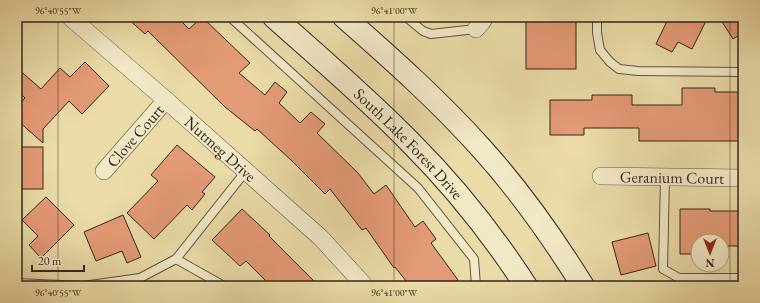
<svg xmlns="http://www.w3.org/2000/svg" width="760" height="303" viewBox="0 0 760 303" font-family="'EB Garamond',serif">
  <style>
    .building { fill: #e39a76; stroke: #33251d }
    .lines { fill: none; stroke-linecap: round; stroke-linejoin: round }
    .service-casing { stroke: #615240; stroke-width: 10 }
    .minor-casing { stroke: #615240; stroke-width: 18 }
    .secondary-casing { stroke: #33251d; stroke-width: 24 }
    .service { stroke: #f1e8c6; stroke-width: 8 }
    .minor { stroke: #f1e8c6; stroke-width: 17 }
    .secondary { stroke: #f1e8c6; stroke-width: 22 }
    .ticks { fill: none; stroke: #33251d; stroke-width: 1; stroke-opacity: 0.45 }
    .labels { text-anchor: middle; stroke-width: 4; stroke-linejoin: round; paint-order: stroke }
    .street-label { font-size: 16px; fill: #33251d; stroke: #f1e8c6 }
    .neatline { fill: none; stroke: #33251d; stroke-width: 1.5 }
    .ticks-label { font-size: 10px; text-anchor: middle; fill: #33251d }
  </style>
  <rect width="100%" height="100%" fill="#eadba7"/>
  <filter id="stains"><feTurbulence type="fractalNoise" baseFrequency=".005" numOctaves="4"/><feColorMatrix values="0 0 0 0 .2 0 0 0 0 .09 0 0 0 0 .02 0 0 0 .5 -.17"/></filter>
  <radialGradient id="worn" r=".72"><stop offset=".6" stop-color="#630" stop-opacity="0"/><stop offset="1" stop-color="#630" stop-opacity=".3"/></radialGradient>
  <!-- building -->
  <g class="building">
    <polygon points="126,17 177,17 189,29 202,17 250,63 239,73 265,95 275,82 287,92 279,103 300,123 311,112 325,124 317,133 358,173 374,194 386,185 415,227 423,221 436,239 431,243 458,280 449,286 410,286 395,267 394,268 366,228 362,230 330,189 325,194 291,160 257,129 255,131 225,107 148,31 145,34"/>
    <rect x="526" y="17" width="50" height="52"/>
    <polygon points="669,17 708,17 692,49 678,42 672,52 656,44"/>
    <polygon points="719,17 743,17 743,33 733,39"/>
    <polygon points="85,62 109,86 82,114 69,101 43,129 43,143 17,120 17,107 25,98 17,91 17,68 41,89 60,68 70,77"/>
    <polygon points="682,88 715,88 715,92 743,92 743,141 639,141 639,128 584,128 584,135 550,135 550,100 592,100 592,95 632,95 632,105 682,105"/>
    <polygon points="177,145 215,177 202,192 205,194 192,210 187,205 154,239 127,213 158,181 151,175"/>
    <rect x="17" y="147" width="26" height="42"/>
    <polygon points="46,197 74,225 41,258 29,245 38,236 22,220"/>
    <polygon points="242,209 270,235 269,236 319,286 271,286 246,261 240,266 212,240"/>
    <polygon points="680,209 710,209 710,211 743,211 743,246 722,246 722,241 698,241 698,254 680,254"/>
    <polygon points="123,215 141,257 127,263 122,251 96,261 84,232"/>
    <polygon points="648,233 656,266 621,275 612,242"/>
  </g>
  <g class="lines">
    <!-- service casing -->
    <g class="service-casing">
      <g id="service">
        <polyline points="230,17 418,188 474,259 476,286"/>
        <polyline points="406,17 423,31 431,34 476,29"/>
        <polyline points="597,17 597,33 600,50 610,62 619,69 638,71 743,72"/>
        <polyline points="665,177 663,269 679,278 743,278"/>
        <polyline points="176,259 224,286"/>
        <polyline points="17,283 83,286 140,278 176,259 246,171"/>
      </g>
    </g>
    <!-- minor casing -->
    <g class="minor-casing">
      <g id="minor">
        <path id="s1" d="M 70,17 L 166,100 L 321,238 L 365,286"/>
        <polyline points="476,29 482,22 485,17"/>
        <path id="s2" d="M 104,171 L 166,100"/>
        <path id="s3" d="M 601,176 L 743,178"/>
      </g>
    </g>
    <!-- secondary casing -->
    <g class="secondary-casing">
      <g id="secondary">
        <path id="s4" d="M 274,17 C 320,58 367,98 410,142 C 453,185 493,235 526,286"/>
        <path d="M 344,17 C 392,59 440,102 482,149 C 520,191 553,238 583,286"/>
      </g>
    </g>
    <!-- service -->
    <use href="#service" class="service"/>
    <!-- minor -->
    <use href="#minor" class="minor"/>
    <!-- secondary -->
    <use href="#secondary" class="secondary"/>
  </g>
  <!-- ticks -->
  <path class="ticks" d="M 58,17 L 58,286M 394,17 L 394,286M 730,17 L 730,286"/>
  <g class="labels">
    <!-- street labels -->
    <g class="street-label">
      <text dy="6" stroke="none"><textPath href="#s2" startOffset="47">Clove Court</textPath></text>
      <text dy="6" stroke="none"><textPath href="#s4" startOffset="185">South Lake Forest Drive</textPath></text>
      <text dy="6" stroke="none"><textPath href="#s1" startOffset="200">Nutmeg Drive</textPath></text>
      <text dy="6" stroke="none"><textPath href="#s3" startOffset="71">Geranium Court</textPath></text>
    </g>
  </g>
  <!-- margin -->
  <rect width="760" height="303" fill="none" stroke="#eadba7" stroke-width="44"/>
  <!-- north arrow -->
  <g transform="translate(710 253) rotate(180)"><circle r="19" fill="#f1e8c6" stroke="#a59a82"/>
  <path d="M0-3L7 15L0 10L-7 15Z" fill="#8f2418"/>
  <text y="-6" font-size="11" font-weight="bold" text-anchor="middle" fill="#33251d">N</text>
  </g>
  <!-- scale -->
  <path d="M32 265v6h52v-6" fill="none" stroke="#33251d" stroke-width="2"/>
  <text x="38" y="265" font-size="12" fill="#33251d" stroke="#f1e8c6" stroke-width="3" paint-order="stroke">20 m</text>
  <rect x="22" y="22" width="716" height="259" class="neatline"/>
  <g class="ticks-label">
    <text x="58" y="14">96°40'55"W</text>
    <text x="394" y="14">96°41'00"W</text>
    <text x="58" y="296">96°40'55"W</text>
    <text x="394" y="296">96°41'00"W</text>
  </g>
  <rect width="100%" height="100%" filter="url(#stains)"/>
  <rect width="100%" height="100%" fill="url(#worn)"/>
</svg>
